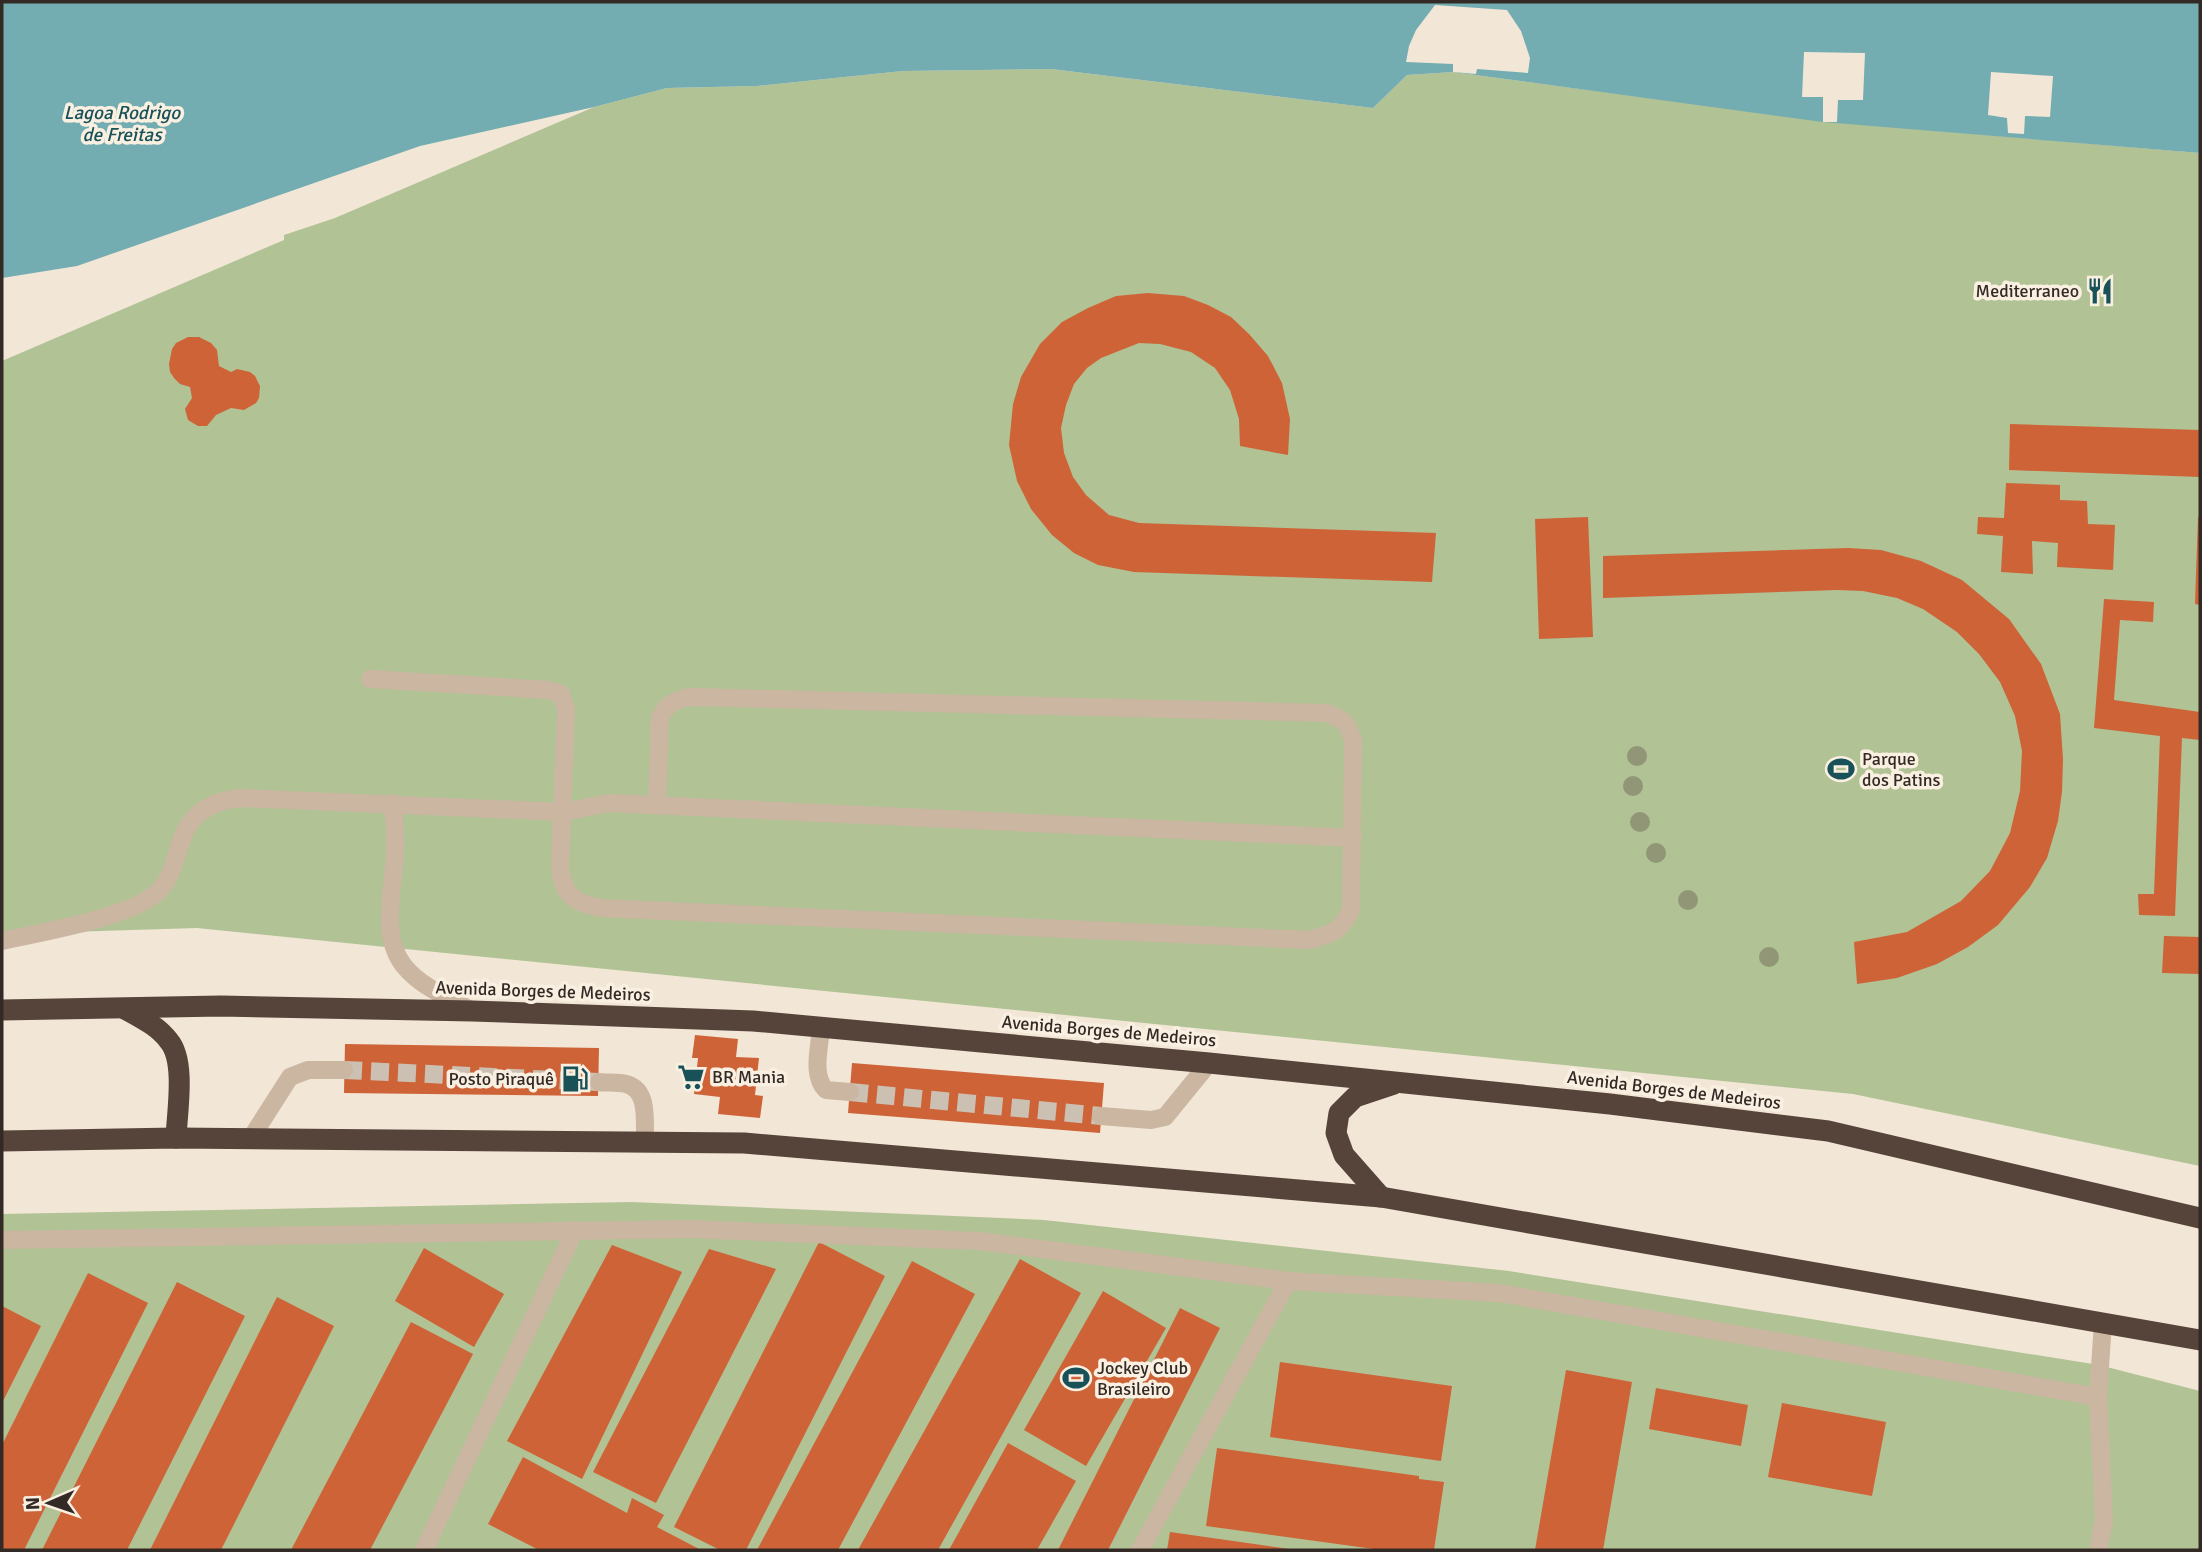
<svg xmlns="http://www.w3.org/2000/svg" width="2202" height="1552" viewBox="0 0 2202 1552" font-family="Signika,sans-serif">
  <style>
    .green { fill: #b1c295 }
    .water { fill: #73acb1 }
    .pier { fill: #f2e6d6 }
    .building { fill: #ce6338 }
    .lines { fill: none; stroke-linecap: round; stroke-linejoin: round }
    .minor-tunnel { stroke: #ccc0b3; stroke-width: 18; stroke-dasharray: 18 9; stroke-linecap: butt }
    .minor { stroke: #cbb6a1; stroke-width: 18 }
    .highway { stroke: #56443b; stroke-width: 21 }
    .tree { fill: #919676 }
    .labels { text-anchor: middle; stroke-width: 7; stroke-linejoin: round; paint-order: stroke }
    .poi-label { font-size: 18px; fill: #342a25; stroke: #faf0e2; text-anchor: start }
    .street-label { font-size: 18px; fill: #342a25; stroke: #faf0e2 }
    .water-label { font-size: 19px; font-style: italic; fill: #185158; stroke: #faf0e2 }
  </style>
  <rect width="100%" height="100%" fill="#f2e6d6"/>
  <!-- green -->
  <g class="green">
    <polygon points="1051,69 1373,108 1407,75 1453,72 1823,121 2200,153 2200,1166 1853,1094 197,928 2,934 2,361 284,240 284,235 335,218 594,107 667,88 757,86 903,71"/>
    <polygon points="632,1202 1044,1220 1509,1271 2099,1365 2200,1391 2200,1550 2,1550 2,1214"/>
  </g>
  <!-- water -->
  <polygon class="water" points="2,2 2200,2 2200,153 1823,122 1453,72 1407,75 1373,108 1051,69 903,71 757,86 667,88 594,107 420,146 77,266 2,278"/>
  <!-- pier -->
  <g class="pier">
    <polygon points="1435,5 1507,10 1521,31 1530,58 1528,73 1477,69 1476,74 1465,73 1453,72 1453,64 1406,62 1409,46 1416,30"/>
    <polygon points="1804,52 1865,53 1863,100 1838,100 1837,122 1823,122 1823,97 1802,97"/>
    <polygon points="1991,72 2053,76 2050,117 2025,116 2024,134 2008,133 2007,118 1988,115"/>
  </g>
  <!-- building -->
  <g class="building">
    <polygon points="1148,293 1184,296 1208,305 1231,317 1249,334 1268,356 1282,383 1290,419 1288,455 1240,446 1239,419 1230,390 1215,368 1191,352 1160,344 1139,343 1101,358 1087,368 1074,384 1066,405 1061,428 1064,453 1073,477 1086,495 1109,515 1139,523 1436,533 1432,582 1134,572 1098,565 1074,553 1052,535 1031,509 1017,481 1009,445 1013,404 1021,377 1040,344 1062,322 1088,308 1116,296"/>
    <polygon points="188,337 199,337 211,343 217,350 219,366 231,372 237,369 250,372 255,376 260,386 259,398 256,403 244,410 231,408 216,415 207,426 198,426 188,420 185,409 192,398 190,387 180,384 174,378 170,372 169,364 172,349 176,343"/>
    <polygon points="2010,424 2200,430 2200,477 2009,470"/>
    <polygon points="2006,483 2060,485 2060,500 2087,501 2088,524 2115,525 2113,570 2057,567 2058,543 2032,541 2033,574 2001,572 2003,536 1977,534 1978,517 2004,518"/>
    <polygon points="1588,517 1593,637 1539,639 1535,519"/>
    <polygon points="2198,517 2200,517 2200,605 2195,604"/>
    <polygon points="1848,548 1881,550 1921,561 1962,580 2009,619 2041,664 2060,714 2063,759 2062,792 2058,821 2047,858 2030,887 1998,925 1968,947 1937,964 1897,978 1857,984 1854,942 1907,932 1961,901 1990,871 2010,833 2020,791 2022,751 2015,716 2000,682 1979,654 1957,632 1923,609 1897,598 1863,591 1837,590 1603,598 1603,556"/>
    <polygon points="2104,599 2154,602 2153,622 2120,620 2114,700 2200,712 2200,740 2182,738 2175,916 2139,915 2138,894 2154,894 2160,736 2094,728"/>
    <polygon points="2164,936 2200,937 2200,974 2162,973"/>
    <polygon points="695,1035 738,1039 736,1057 759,1058 755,1095 763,1096 760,1118 718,1114 720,1097 694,1094 698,1058 692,1058"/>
    <polygon points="345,1044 599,1048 598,1096 344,1093"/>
    <polygon points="852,1063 1104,1083 1100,1133 848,1113"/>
    <polygon points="819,1242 885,1276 746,1550 720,1550 674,1527"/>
    <polygon points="612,1245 682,1272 582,1479 507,1441"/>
    <polygon points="424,1248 504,1294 474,1347 395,1301"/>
    <polygon points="709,1249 776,1269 656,1503 593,1472"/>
    <polygon points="1020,1259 1081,1293 938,1550 858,1550"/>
    <polygon points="912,1261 975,1294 838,1550 757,1550"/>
    <polygon points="88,1273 148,1303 24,1550 6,1550 2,1548 2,1445"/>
    <polygon points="177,1282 245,1316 127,1550 42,1550"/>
    <polygon points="1103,1291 1166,1328 1086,1466 1024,1430"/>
    <polygon points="277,1297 334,1326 221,1550 150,1550"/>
    <polygon points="2,1306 41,1326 2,1403"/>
    <polygon points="1180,1308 1220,1328 1108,1550 1058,1550"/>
    <polygon points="411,1322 473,1354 370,1550 291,1550"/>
    <polygon points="1280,1362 1452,1386 1441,1461 1270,1437"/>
    <polygon points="1566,1370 1632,1382 1603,1550 1535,1550"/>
    <polygon points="1656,1388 1748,1405 1741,1446 1649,1429"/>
    <polygon points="1782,1403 1886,1422 1872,1496 1768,1477"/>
    <polygon points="1008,1443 1076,1481 1037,1550 949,1550"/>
    <polygon points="1217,1448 1419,1476 1419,1479 1444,1482 1434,1550 1381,1550 1206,1526"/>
    <polygon points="523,1457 627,1513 632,1498 664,1515 657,1527 701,1550 539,1550 488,1524"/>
    <polygon points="1170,1532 1289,1549 1288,1550 1167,1550"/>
  </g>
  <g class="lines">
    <!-- minor-tunnel -->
    <g class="minor-tunnel">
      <polyline points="344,1070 599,1082"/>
      <polyline points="850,1092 1101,1116"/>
    </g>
    <!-- minor -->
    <g class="minor">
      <path d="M 370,679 L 549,690 L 561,694 L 566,710 L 560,866 C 563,896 573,902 601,908 L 1309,940 C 1333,933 1339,933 1351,910 L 1353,741 C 1347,722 1345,720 1327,713 L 690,697 C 675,700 668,703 660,717 L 657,806"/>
      <path d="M 393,803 C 394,819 396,836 395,852 C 394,889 379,934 404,966 C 421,987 449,998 472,1011"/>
      <path d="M 2,941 C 42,932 130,918 159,891 C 166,883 171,873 174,863 C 178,852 181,838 187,828 C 198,808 220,800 241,798 L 563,812 L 609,803 L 1353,838"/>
      <path d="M 821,1027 C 820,1047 811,1075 826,1090 L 850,1092"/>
      <path d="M 599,1082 C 607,1083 618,1082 626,1084 C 650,1090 644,1123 645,1142"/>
      <polyline points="1101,1116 1151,1120 1165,1117 1209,1063"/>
      <polyline points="251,1138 290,1077 308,1070 344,1070"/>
      <polyline points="2,1240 691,1229 979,1241 1288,1281 1499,1293 2098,1397"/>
      <polyline points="424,1550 575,1230"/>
      <polyline points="1140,1550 1288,1281"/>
      <polyline points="2098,1550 2104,1521 2098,1397 2103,1322"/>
    </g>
    <!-- highway -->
    <g class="highway">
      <path d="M 125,1009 C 141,1018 158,1026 169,1041 C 186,1061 177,1112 176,1138"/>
      <polyline points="2,1010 221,1006 472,1011 753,1021 1209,1063 1610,1104 1828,1131 2200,1218"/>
      <polyline points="2,1141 176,1138 744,1143 1381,1197 2200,1340"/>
      <polyline points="1381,1197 1344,1155 1336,1133 1339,1113 1355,1097 1394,1084"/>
    </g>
  </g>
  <!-- trees -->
  <g class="tree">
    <circle cx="1637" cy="756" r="10"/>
    <circle cx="1633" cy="786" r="10"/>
    <circle cx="1640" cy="822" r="10"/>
    <circle cx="1656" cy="853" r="10"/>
    <circle cx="1688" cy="900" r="10"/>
    <circle cx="1769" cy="957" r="10"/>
  </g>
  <!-- icons -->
  <defs>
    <g id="restaurant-bare" transform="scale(2.1)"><path d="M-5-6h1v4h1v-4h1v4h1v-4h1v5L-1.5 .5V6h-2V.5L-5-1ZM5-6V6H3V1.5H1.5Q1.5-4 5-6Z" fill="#185158" stroke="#faf0e2" stroke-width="2.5" paint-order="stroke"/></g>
    <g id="stadium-bare" transform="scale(2.1)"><path d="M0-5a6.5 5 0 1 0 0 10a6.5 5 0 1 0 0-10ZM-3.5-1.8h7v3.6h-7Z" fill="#185158" stroke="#faf0e2" stroke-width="2.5" paint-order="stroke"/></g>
    <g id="supermarket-bare" transform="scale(2.1)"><path d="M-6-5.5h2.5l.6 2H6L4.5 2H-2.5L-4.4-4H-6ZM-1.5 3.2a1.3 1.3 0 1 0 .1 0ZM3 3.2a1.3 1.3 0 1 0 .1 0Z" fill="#185158" stroke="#faf0e2" stroke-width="2.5" paint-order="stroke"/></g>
    <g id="fuel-bare" transform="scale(2.1)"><path d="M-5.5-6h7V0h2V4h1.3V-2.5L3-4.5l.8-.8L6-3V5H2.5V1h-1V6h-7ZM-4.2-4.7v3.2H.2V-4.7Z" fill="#185158" stroke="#faf0e2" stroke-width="2.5" paint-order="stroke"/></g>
  </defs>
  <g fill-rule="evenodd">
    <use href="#restaurant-bare" x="2100" y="291"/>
    <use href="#stadium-bare" x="1841" y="769"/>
    <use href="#supermarket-bare" x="691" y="1077"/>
    <use href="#fuel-bare" x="575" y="1079"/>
    <use href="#stadium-bare" x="1076" y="1378"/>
  </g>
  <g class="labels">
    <!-- poi labels -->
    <g class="poi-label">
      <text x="2079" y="297" text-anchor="end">Mediterraneo</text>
      <text x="1862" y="765">Parque<tspan x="1862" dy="21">dos Patins</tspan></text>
      <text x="712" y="1083">BR Mania</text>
      <text x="554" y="1085" text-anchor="end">Posto Piraquê</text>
      <text x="1097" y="1374">Jockey Club<tspan x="1097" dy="21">Brasileiro</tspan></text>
    </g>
    <!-- street labels -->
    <g class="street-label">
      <text transform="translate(543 991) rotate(2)" y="6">Avenida Borges de Medeiros</text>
      <text transform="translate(1109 1031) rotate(5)" y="6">Avenida Borges de Medeiros</text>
      <text transform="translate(1674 1090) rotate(7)" y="6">Avenida Borges de Medeiros</text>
    </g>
    <!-- water labels -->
    <g class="water-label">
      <text x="122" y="119">Lagoa Rodrigo<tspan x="122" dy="22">de Freitas</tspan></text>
    </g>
  </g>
  <!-- border -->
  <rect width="2202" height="1552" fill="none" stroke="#342a25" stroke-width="7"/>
  <!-- north arrow -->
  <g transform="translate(49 1503) rotate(268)" stroke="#faf0e2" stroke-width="5" paint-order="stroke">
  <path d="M0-5L12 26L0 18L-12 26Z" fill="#342a25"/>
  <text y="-10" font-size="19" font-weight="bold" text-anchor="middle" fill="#342a25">N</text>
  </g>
</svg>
